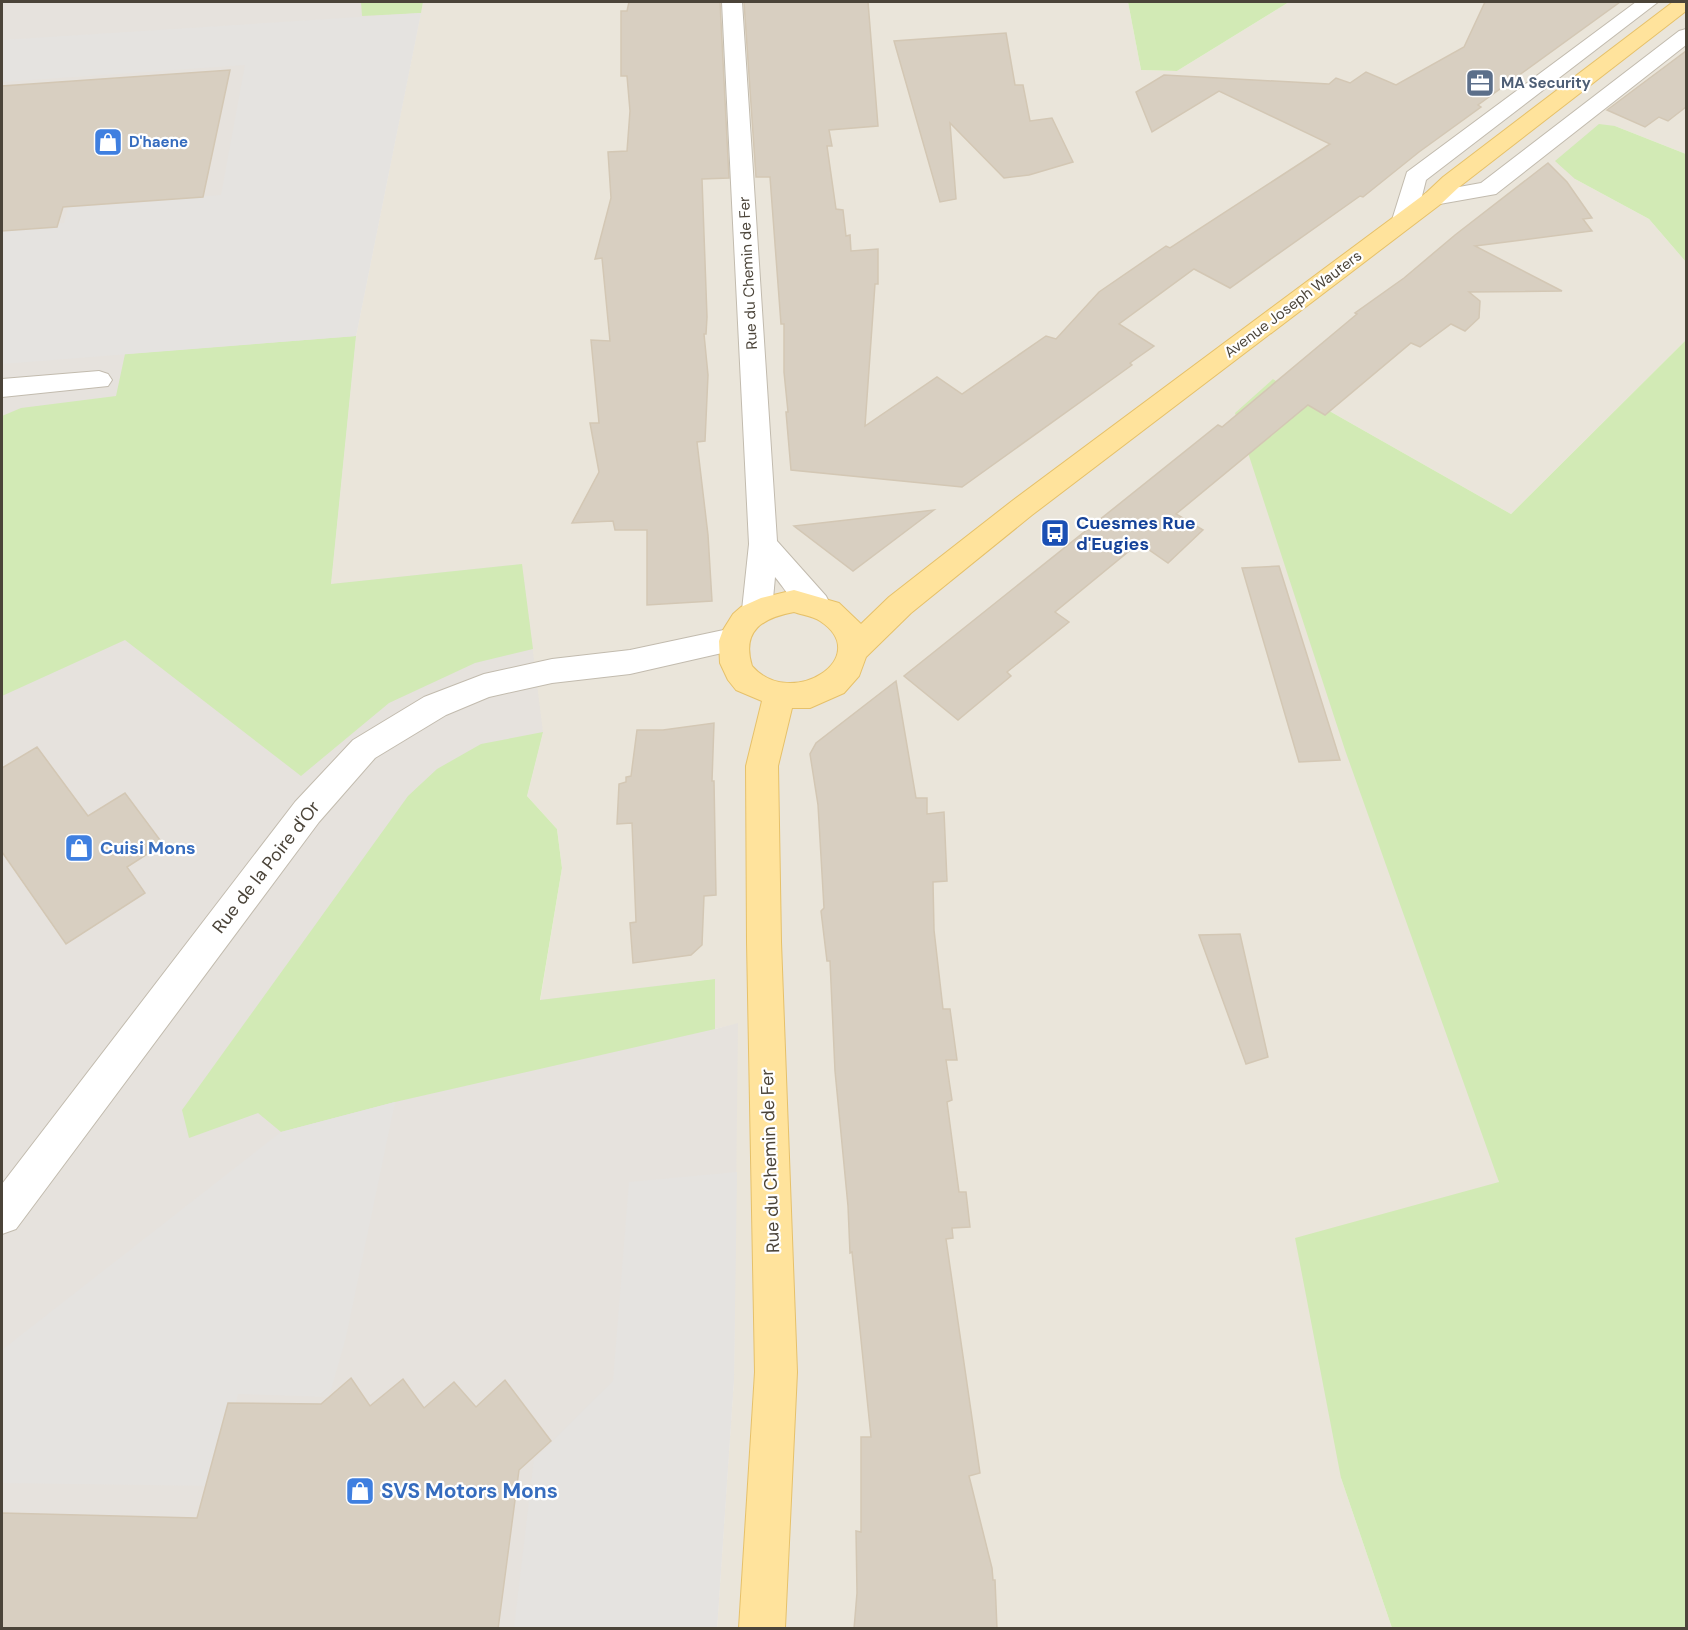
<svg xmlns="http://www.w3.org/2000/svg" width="1688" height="1630" viewBox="0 0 1688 1630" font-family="'DM Sans',sans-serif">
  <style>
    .residential { fill: #eae5da }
    .industrial { fill: #e6e2dd }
    .green { fill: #d2eab5 }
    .parking { fill: #e5e3e0 }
    .building { fill: #d8cfc1; stroke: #d3c7b4; stroke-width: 1.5 }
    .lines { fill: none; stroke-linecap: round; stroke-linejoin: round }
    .minor-casing { stroke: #c2bbae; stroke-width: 2 }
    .major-casing { stroke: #e6c16a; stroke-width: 2 }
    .minor { fill: #fff; fill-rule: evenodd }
    .major { fill: #ffe39c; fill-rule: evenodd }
    .labels { text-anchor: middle; stroke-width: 4.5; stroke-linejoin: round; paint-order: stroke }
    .far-service-label { font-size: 15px; font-weight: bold; fill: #4e5e75; stroke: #fff; text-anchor: start }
    .far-shop-label { font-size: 15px; font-weight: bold; fill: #366cbe; stroke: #fff; text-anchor: start }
    .far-street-label { font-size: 15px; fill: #4b4439; stroke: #fff }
    .transit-label { font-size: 18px; font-weight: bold; fill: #164399; stroke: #fff; text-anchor: start }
    .shop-label { font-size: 18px; font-weight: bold; fill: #366cbe; stroke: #fff; text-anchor: start }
    .street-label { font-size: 18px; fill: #4b4439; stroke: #fff }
    .near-shop-label { font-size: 21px; font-weight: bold; fill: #366cbe; stroke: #fff; text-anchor: start }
  </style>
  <rect width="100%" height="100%" fill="#f6f3ec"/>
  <!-- residential -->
  <polygon class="residential" points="423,2 1128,2 1141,70 1177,71 1289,2 1686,2 1686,154 1615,126 1575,179 1649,219 1686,262 1686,340 1511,514 1273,379 1499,1182 1341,1478 1392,1628 717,1628 734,1378 737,1024 715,1029 714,979 540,1001 562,868 557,829 527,796 543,732 331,584 356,336"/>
  <!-- industrial -->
  <polygon class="industrial" points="2,2 423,2 356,336 331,584 522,564 543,732 527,796 540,1000 715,979 715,1029 738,1023 734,1378 717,1628 2,1628"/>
  <!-- green -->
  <g class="green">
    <polygon points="361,2 423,2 421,13 362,16"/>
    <polygon points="1128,2 1289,2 1177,71 1141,70"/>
    <polygon points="1599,124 1615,126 1686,154 1686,262 1649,219 1575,179 1555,161"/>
    <polygon points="356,336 331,584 522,564 533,649 475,663 389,703 301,776 125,640 2,696 2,416 21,408 116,396 125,354"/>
    <polygon points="1686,340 1686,1628 1392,1628 1341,1478 1295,1238 1499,1182 1345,750 1235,413 1273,379 1511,514"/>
    <polygon points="543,732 527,796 557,829 562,868 540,1000 715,979 715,1029 395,1102 281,1132 258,1113 189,1138 182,1110 408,796 437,769 481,744"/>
  </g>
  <!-- parking -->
  <g class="parking">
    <polygon points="421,13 356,336 2,364 2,228 64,223 68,207 221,195 245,65 2,82 2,40"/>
    <polygon points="395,1102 346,1337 329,1397 238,1394 216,1486 2,1483 2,1350 281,1132"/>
    <polygon points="737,1172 734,1378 717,1628 514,1628 534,1459 613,1381 629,1182"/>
  </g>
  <!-- building -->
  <g class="building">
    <polygon points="629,2 720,2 729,178 702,179 707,317 706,334 704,334 708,375 705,441 697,442 708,535 712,601 647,605 647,530 615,530 613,521 572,523 599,472 590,423 599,423 591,340 610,341 602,258 595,259 611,198 608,152 627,151 630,111 627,76 621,76 621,11 627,11"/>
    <polygon points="744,2 868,2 878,126 829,130 832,146 827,146 836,209 843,210 846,236 850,235 851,251 878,249 878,284 875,284 865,426 937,377 962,394 1046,336 1056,339 1099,292 1166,246 1170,248 1330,144 1219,91 1152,132 1136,92 1164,75 1329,84 1336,78 1350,83 1366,72 1396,85 1464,47 1485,2 1620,2 1478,105 1481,107 1419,152 1363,197 1360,196 1230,288 1194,269 1119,324 1154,346 1130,363 1132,365 962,487 791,470 786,412 788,412 784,372 784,324 781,324 770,177 756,177"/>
    <polygon points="1006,33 1015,85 1023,85 1030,121 1052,118 1073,162 1029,175 1004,178 950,123 956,199 940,202 894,41"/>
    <polygon points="1686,51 1686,107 1668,121 1659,117 1645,127 1607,110"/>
    <polygon points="230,70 203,197 63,207 57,227 2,231 2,86"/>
    <polygon points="1548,163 1567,182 1592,218 1583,219 1592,231 1475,246 1562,291 1469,292 1480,301 1479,318 1465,331 1451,324 1420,347 1411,343 1325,415 1308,405 1176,514 1203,530 1168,563 1139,543 1055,612 1069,622 1007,672 1011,676 958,720 904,676 1218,425 1222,427 1357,314 1355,313 1404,278 1455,235"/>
    <polygon points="934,510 853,571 794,526"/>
    <polygon points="1279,566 1340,760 1299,762 1242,568"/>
    <polygon points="896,681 916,798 927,798 927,814 944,812 947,881 933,882 934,930 943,1009 950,1009 957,1060 946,1060 952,1100 947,1102 959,1192 966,1192 970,1227 952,1228 953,1238 946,1239 980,1473 969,1476 992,1568 993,1580 995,1580 997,1629 854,1629 857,1593 856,1531 861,1532 861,1437 871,1437 852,1252 850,1253 848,1206 835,1071 830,961 827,961 821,911 824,908 818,805 810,754 816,743"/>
    <polygon points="714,723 712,781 714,781 716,895 704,896 702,945 691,955 633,963 630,923 636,922 632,823 617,824 619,784 626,782 626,777 631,776 637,730 663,730"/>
    <polygon points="37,747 88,816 125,793 163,844 127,867 145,893 66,944 2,852 2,768"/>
    <polygon points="1240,934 1268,1057 1246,1064 1199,935"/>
    <polygon points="351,1378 370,1406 403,1379 424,1408 454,1382 476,1407 505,1380 551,1441 519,1470 498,1629 2,1629 2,1513 197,1518 228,1403 321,1404"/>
  </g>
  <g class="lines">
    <!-- minor casing -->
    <g class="minor-casing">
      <g id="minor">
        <path d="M 722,2 L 742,2 L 777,541 L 826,596 L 830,604 L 826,612 C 802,620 789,594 775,577 L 772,610 L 768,618 L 757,621 L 746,618 L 742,610 L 749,544 Z"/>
        <polygon points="1636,2 1658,2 1426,180 1416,220 1412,225 1404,227 1396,225 1392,220 1407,172"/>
        <polygon points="1686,29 1686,45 1496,194 1434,205 1426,203 1422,198 1426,193 1481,183 1679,31"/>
        <polygon points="99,371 108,374 112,380 108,386 2,397 2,379"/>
        <polygon points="733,628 744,632 748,640 744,648 630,674 552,683 489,697 446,715 375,758 319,822 16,1229 2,1234 2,1184 295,802 353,740 424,697 484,674 552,659 630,650"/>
      </g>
    </g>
    <!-- major casing -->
    <g class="major-casing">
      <path id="major" d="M 1673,2 L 1686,2 L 1686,11 L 1459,187 L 1442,203 L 1032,515 L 911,613 L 866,657 L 859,676 L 844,693 L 810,708 L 792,708 L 778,766 L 781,942 L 797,1372 L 785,1628 L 739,1628 L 755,1372 L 747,942 L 746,766 L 762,701 L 736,690 L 728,680 L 720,663 L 719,641 L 723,630 L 733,614 L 741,607 L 761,598 L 794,590 L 839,603 L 861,624 L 889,597 L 1012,501 L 1426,193 L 1443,177 ZM 794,612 C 802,615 813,616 820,621 C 875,657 791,711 752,666 C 741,630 763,618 794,612 Z"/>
    </g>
    <!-- minor -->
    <use href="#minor" class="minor"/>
    <!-- major -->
    <use href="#major" class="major"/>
  </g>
  <!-- icons -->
  <defs>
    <g id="office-square" transform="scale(1.5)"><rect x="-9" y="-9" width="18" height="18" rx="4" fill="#5c6f8a" stroke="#fff"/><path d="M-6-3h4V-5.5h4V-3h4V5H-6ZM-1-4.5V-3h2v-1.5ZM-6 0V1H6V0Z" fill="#fff"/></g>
    <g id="shop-square" transform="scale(1.5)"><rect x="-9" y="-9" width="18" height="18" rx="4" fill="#3f7fe0" stroke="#fff"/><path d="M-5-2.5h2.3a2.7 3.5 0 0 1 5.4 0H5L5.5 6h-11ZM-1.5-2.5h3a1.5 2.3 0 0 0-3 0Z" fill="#fff"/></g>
    <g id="bus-square" transform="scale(1.5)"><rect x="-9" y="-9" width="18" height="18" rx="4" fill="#1a4fb4" stroke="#fff"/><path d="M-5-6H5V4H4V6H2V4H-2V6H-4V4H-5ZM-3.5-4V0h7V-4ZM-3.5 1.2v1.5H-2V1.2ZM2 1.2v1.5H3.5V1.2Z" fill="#fff"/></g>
  </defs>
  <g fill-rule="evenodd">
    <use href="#office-square" x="1480" y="83"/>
    <use href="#shop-square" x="108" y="142"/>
    <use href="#bus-square" x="1055" y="533"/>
    <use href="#shop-square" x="79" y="848"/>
    <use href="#shop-square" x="360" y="1491"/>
  </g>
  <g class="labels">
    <!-- far-service labels -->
    <g class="far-service-label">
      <text x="1501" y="88">MA Security</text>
    </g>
    <!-- far-shop labels -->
    <g class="far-shop-label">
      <text x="129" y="147">D'haene</text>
    </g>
    <!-- far-street labels -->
    <g class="far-street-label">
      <text transform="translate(748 273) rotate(-93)" y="5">Rue du Chemin de Fer</text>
      <text transform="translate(1293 304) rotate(-37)" y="5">Avenue Joseph Wauters</text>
    </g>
    <!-- transit labels -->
    <g class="transit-label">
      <text x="1076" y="529">Cuesmes Rue<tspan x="1076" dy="21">d'Eugies</tspan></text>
    </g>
    <!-- shop labels -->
    <g class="shop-label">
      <text x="100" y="854">Cuisi Mons</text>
    </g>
    <!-- street labels -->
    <g class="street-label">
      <text transform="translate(266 867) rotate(-52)" y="6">Rue de la Poire d'Or</text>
      <text transform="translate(770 1161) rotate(-92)" y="6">Rue du Chemin de Fer</text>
    </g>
    <!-- near-shop labels -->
    <g class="near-shop-label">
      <text x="381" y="1498">SVS Motors Mons</text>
    </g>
  </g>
  <!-- border -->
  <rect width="1688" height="1630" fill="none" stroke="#4b4439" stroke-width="6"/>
</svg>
